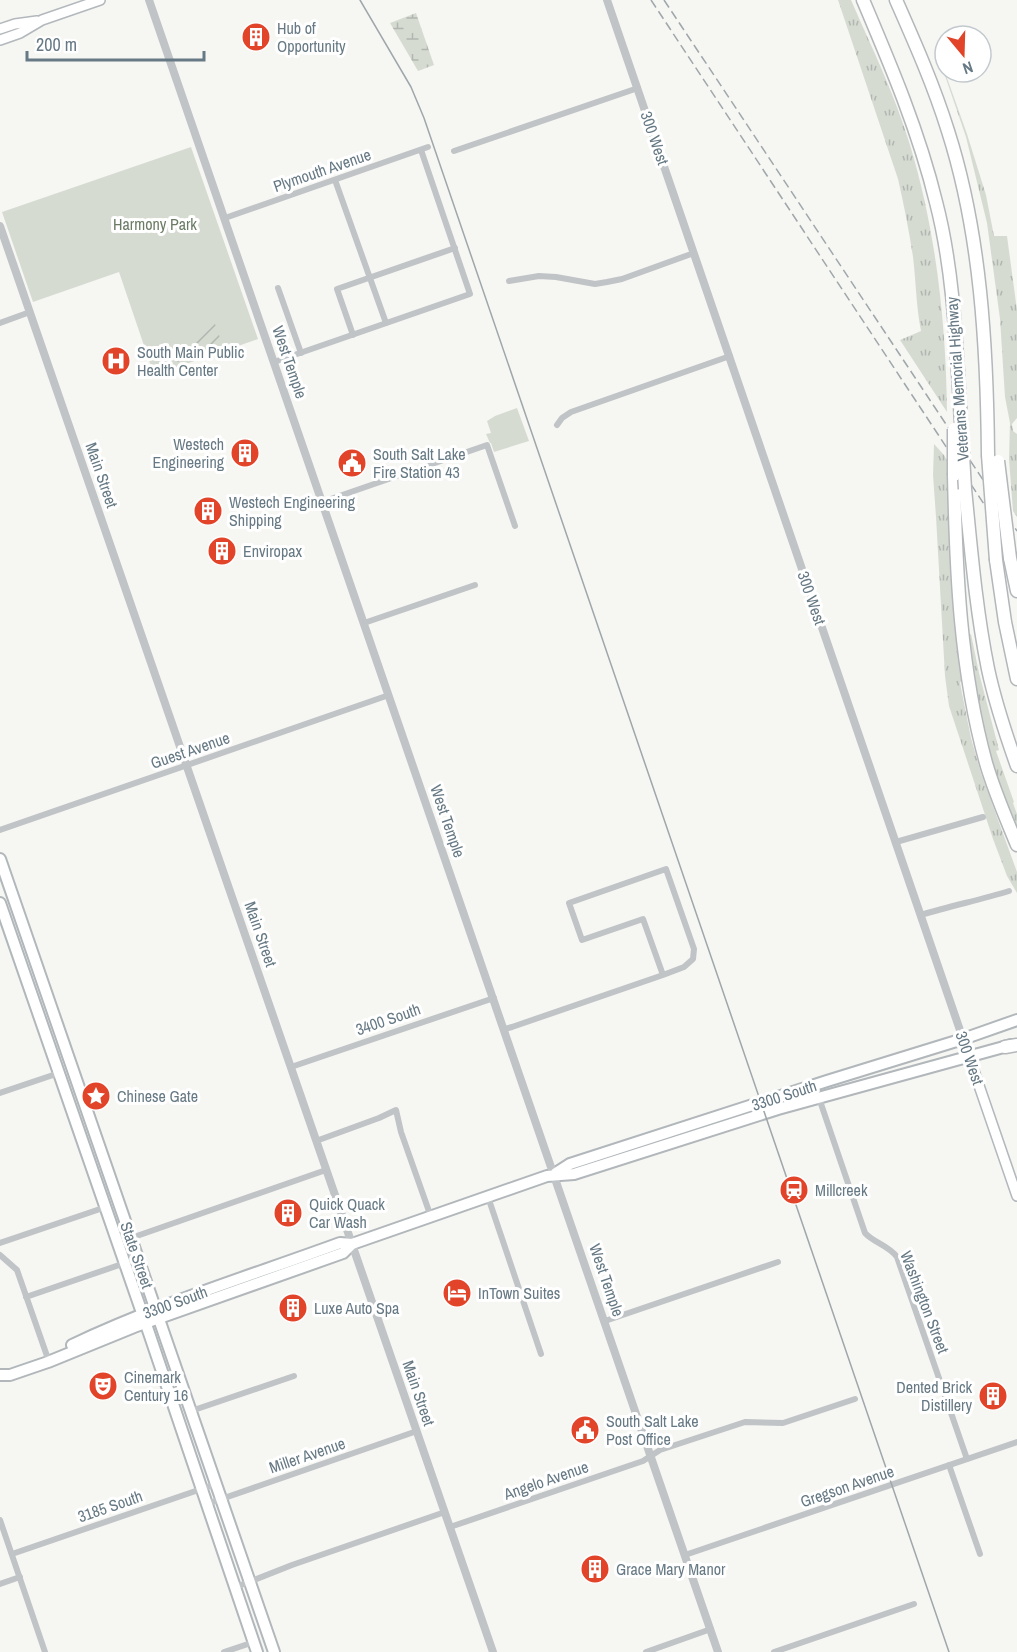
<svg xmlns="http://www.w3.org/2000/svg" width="1017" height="1652" viewBox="0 0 1017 1652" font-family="'Archivo Narrow',sans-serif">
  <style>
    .grass { fill: url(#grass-tufts) }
    .wetland { fill: url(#wetland-marsh) }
    .park { fill: #d6dbd2 }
    .garden { fill: url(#garden-furrows) }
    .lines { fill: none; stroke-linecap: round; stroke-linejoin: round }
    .secondary-casing { stroke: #b2b8bc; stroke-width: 12 }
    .primary-casing { stroke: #b1b7ba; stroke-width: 14 }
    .motorway-casing { stroke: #b3b7ba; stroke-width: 15 }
    .minor { stroke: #c0c4c7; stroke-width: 6 }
    .tertiary { stroke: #c0c4c7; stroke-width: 8 }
    .secondary { stroke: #fff; stroke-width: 9 }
    .primary { stroke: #fff; stroke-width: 10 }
    .motorway { stroke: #fff; stroke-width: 12 }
    .tram { stroke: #9fa7ab; stroke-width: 1.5 }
    .rail { stroke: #9fa7ab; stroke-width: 1.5; stroke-dasharray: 9 4.5; stroke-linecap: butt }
    .motorway-bridge-casing { stroke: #b3b7ba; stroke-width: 15; stroke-linecap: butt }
    .motorway-bridge { stroke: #fff; stroke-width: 12 }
    .labels { text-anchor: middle; stroke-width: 6; stroke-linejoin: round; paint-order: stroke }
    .poi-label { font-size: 16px; fill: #667984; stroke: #fff; text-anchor: start }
    .street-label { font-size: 16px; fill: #667984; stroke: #fff }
    .park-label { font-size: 16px; fill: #6b7b64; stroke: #fff }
  </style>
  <defs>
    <pattern id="grass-tufts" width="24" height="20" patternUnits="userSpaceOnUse" patternTransform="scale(1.5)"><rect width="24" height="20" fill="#d6dbd2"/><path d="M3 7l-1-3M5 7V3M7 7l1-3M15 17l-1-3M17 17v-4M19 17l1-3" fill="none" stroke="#b1b6b0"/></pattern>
    <pattern id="wetland-marsh" width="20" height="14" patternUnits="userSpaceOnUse" patternTransform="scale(1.5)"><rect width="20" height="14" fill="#d6dbd2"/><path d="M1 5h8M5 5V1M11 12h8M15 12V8" fill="none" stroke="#b1b6b0"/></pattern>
    <pattern id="garden-furrows" width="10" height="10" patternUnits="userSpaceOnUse" patternTransform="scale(1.5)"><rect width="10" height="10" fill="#d6dbd2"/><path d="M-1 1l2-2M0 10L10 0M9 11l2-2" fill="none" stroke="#b1b6b0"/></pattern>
  </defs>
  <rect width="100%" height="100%" fill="#f6f6f3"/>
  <!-- grass -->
  <g class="grass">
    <path d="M 838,0 L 851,0 C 872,48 895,95 910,145 C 936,231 946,322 947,412 L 900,340 L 921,331 C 916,306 916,282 913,257 C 909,231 904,205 898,179 Z"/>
    <polygon points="941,64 942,64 967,134 986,195 994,236 1007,236 1017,310 1017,418 1012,424 1013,431 1017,434 1017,517 1013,511 1009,459 1010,423 1005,397 1000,319 987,223 966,137"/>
    <polygon points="934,444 944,455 949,464 952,582 962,678 960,683 971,738 981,773 1017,872 1017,893 1007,876 993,839 949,706 945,676 936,517 933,475"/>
    <path d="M 971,634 L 979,673 L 999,750 L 996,751 L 1014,802 L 1013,803 L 1017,814 L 1017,830 C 1009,808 1000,788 993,766 C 981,723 973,679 968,635 Z"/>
  </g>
  <!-- wetland -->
  <polygon class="wetland" points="416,13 434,65 418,71 390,23"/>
  <!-- park -->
  <g class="park">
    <polygon points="191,147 258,339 154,375 119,272 33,302 2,212"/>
    <polygon points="517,408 529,441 494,452 491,443 490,443 486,434 491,433 487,421 495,416"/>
  </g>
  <!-- garden -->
  <path class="garden" d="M 214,321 L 223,346 L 177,362 L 173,350 C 192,343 200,336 214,321 Z"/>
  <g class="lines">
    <!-- secondary casing -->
    <g class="secondary-casing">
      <g id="secondary">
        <polyline points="0,29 15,24 37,21"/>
        <polyline points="0,40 20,33 42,20 100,0"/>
        <polyline points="963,1039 1017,1196"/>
      </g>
    </g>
    <!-- primary casing -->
    <g class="primary-casing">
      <g id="primary">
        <polyline points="0,859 274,1652"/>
        <polyline points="0,903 149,1333 257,1652"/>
        <polyline points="556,1173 570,1164 827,1081 963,1039 1017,1020"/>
        <path d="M 72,1345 C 158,1304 250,1276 340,1243 L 352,1244"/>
        <polyline points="0,1375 10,1375 48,1362 134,1327 343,1253 352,1244 547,1176 574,1174 778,1109 1011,1045"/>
      </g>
    </g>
    <!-- motorway casing -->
    <g class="motorway-casing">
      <g id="motorway">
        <path d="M 863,0 C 891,66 919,132 936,202 C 953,267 956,339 960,406"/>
        <path d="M 896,0 C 915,43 934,86 948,131 C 981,234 987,348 988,455"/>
        <path d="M 954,475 C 956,572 960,669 986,763 C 994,791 1006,818 1017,845"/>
        <path d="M 965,489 C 971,549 976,610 988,669 C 995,702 1006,735 1017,766"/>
        <polyline points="1010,558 1017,591"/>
        <polyline points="996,560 1005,622 1017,679"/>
        <polyline points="1005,1047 1017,1045"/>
      </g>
    </g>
    <!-- minor -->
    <g class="minor">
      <polyline points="454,151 638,88"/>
      <polyline points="335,180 386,323"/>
      <polyline points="225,218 428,147"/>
      <polyline points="509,281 539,276 556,277 595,284 607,282 622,279 694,253"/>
      <polyline points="278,288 301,353"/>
      <polyline points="0,323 30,312"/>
      <polyline points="353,335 337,289 455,248"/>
      <polyline points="274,362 470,294 421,150"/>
      <polyline points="557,425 562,418 571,412 730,356"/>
      <polyline points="322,502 487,445 515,526"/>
      <polyline points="364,623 475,585"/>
      <polyline points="0,830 389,695"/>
      <polyline points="896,842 983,817"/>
      <path d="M 921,915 C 950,906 980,900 1009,891"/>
      <polyline points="505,1029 512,1027 663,975 684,967 693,959 694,949 666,869 569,903 582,940 643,919 663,975"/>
      <polyline points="291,1067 494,998"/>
      <polyline points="0,1093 59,1073"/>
      <path d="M 819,1098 L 865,1233 C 874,1243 888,1245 897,1257 L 967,1459"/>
      <polyline points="316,1141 379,1118 396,1110 401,1132 431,1217"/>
      <polyline points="488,1197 541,1354"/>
      <polyline points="131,1238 326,1170"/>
      <polyline points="0,1243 106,1207"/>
      <polyline points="0,1255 17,1270 47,1356"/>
      <polyline points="26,1297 125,1263"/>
      <polyline points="605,1321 778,1262"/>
      <polyline points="191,1411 294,1376"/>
      <polyline points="949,1465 980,1554"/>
      <polyline points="207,1504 417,1431"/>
      <polyline points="0,1520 45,1652"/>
      <polyline points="450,1527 643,1461 660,1450 745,1422 783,1423 855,1399"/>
      <polyline points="12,1554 216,1484"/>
      <polyline points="685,1555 1017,1442"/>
      <polyline points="0,1584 20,1577"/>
      <polyline points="236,1587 292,1565 445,1512"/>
      <polyline points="224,1652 254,1642"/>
      <polyline points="646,1652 711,1629"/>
      <polyline points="774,1652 914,1604"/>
    </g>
    <!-- tertiary -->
    <g class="tertiary">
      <polyline points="149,0 718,1652"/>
      <polyline points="607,0 963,1039"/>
      <polyline points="0,226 493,1652"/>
    </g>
    <!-- secondary -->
    <use href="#secondary" class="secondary"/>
    <!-- primary -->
    <use href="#primary" class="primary"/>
    <!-- motorway -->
    <use href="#motorway" class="motorway"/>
    <!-- tram -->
    <polyline class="tram" points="360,0 411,87 424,118 949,1652"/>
    <!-- rail -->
    <g class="rail">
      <polyline points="651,0 1017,554"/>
      <polyline points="664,0 1017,531"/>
    </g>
    <!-- motorway-bridge casing -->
    <g class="motorway-bridge-casing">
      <g id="motorway-bridge">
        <polyline points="960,406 965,489"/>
        <polyline points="954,429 954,475"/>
        <polyline points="988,455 996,560"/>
        <polyline points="998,461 1010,558"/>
      </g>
    </g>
    <!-- motorway-bridge -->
    <use href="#motorway-bridge" class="motorway-bridge"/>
  </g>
  <!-- icons -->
  <defs>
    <g id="building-disc" transform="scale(1.5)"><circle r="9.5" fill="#e14429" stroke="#fff"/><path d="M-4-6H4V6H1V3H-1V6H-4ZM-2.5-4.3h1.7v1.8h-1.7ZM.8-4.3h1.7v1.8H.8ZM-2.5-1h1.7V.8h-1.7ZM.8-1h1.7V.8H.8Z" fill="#fff"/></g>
    <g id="hospital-disc" transform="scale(1.5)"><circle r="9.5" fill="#e14429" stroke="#fff"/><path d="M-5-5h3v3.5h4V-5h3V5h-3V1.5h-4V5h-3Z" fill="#fff"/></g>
    <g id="civic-disc" transform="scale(1.5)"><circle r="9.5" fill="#e14429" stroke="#fff"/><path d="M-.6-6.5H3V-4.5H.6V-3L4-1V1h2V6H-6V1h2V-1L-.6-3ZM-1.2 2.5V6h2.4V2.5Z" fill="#fff"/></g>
    <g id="sight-disc" transform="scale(1.5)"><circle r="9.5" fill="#e14429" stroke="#fff"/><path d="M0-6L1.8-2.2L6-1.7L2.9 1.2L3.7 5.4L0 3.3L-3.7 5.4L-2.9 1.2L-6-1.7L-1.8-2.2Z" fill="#fff"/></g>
    <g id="station-disc" transform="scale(1.5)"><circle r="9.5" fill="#e14429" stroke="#fff"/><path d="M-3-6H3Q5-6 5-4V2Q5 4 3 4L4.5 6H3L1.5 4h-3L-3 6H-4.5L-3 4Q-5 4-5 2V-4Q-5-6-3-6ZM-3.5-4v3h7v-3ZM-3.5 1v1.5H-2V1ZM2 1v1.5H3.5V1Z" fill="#fff"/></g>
    <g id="hotel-disc" transform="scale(1.5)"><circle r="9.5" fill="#e14429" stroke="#fff"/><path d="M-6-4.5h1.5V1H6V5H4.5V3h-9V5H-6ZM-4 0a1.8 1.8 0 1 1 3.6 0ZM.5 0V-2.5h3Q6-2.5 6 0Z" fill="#fff"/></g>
    <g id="theatre-disc" transform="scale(1.5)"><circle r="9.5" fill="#e14429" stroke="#fff"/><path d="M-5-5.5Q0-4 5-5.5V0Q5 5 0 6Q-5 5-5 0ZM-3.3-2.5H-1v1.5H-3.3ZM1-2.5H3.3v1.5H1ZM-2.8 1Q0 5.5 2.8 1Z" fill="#fff"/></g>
  </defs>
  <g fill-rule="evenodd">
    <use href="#building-disc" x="256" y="37"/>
    <use href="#hospital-disc" x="116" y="361"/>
    <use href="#building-disc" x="245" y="453"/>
    <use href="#civic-disc" x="352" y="463"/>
    <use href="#building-disc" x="208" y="511"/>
    <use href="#building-disc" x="222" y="551"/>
    <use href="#sight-disc" x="96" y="1096"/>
    <use href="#station-disc" x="794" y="1190"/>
    <use href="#building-disc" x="288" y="1213"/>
    <use href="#hotel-disc" x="457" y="1293"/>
    <use href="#building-disc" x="293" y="1308"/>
    <use href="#theatre-disc" x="103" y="1386"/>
    <use href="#building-disc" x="993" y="1396"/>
    <use href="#civic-disc" x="585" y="1430"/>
    <use href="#building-disc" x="595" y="1569"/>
  </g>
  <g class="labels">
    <!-- poi labels -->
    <g class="poi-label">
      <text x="277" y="34">Hub of<tspan x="277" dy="18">Opportunity</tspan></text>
      <text x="137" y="358">South Main Public<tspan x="137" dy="18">Health Center</tspan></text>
      <text x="224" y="450" text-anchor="end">Westech<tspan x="224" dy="18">Engineering</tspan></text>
      <text x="373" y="460">South Salt Lake<tspan x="373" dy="18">Fire Station 43</tspan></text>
      <text x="229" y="508">Westech Engineering<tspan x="229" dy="18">Shipping</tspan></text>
      <text x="243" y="557">Enviropax</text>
      <text x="117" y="1102">Chinese Gate</text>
      <text x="815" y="1196">Millcreek</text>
      <text x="309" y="1210">Quick Quack<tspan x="309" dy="18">Car Wash</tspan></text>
      <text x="478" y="1299">InTown Suites</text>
      <text x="314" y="1314">Luxe Auto Spa</text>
      <text x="124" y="1383">Cinemark<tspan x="124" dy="18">Century 16</tspan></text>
      <text x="972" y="1393" text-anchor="end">Dented Brick<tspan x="972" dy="18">Distillery</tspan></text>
      <text x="606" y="1427">South Salt Lake<tspan x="606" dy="18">Post Office</tspan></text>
      <text x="616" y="1575">Grace Mary Manor</text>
    </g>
    <!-- street labels -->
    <g class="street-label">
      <text transform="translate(655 138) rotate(71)" y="6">300 West</text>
      <text transform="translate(322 170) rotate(-19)" y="6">Plymouth Avenue</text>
      <text transform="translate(290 362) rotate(71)" y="6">West Temple</text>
      <text transform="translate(957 379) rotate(-94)" y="6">Veterans Memorial Highway</text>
      <text transform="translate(102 475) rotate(71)" y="6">Main Street</text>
      <text transform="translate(812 598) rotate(71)" y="6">300 West</text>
      <text transform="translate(190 750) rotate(-19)" y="6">Guest Avenue</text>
      <text transform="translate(448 821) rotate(71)" y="6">West Temple</text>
      <text transform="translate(261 934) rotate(71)" y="6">Main Street</text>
      <text transform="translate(388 1019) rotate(-19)" y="6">3400 South</text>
      <text transform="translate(970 1058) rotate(71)" y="6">300 West</text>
      <text transform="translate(784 1095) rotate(-18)" y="6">3300 South</text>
      <text transform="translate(137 1255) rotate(71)" y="6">State Street</text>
      <text transform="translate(607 1280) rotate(71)" y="6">West Temple</text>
      <text transform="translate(175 1302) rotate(-20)" y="6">3300 South</text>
      <text transform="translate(925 1302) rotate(69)" y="6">Washington Street</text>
      <text transform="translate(419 1393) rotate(71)" y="6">Main Street</text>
      <text transform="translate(307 1455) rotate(-19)" y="6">Miller Avenue</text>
      <text transform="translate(546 1480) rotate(-19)" y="6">Angelo Avenue</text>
      <text transform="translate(847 1486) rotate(-19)" y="6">Gregson Avenue</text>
      <text transform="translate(110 1506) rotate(-19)" y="6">3185 South</text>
    </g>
    <!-- park labels -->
    <g class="park-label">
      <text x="155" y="230">Harmony Park</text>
    </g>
  </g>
  <!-- north arrow -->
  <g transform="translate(963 54) rotate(161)"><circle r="28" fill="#ffffff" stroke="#c2c9ce" stroke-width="1.5"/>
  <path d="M0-4.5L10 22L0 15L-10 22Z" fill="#e14429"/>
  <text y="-9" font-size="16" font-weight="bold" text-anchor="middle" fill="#667984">N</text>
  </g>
  <!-- scale -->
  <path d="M27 51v9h177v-9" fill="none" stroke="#667984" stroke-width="3"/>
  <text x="36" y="51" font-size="18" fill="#667984" stroke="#ffffff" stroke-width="4.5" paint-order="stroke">200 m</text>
</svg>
